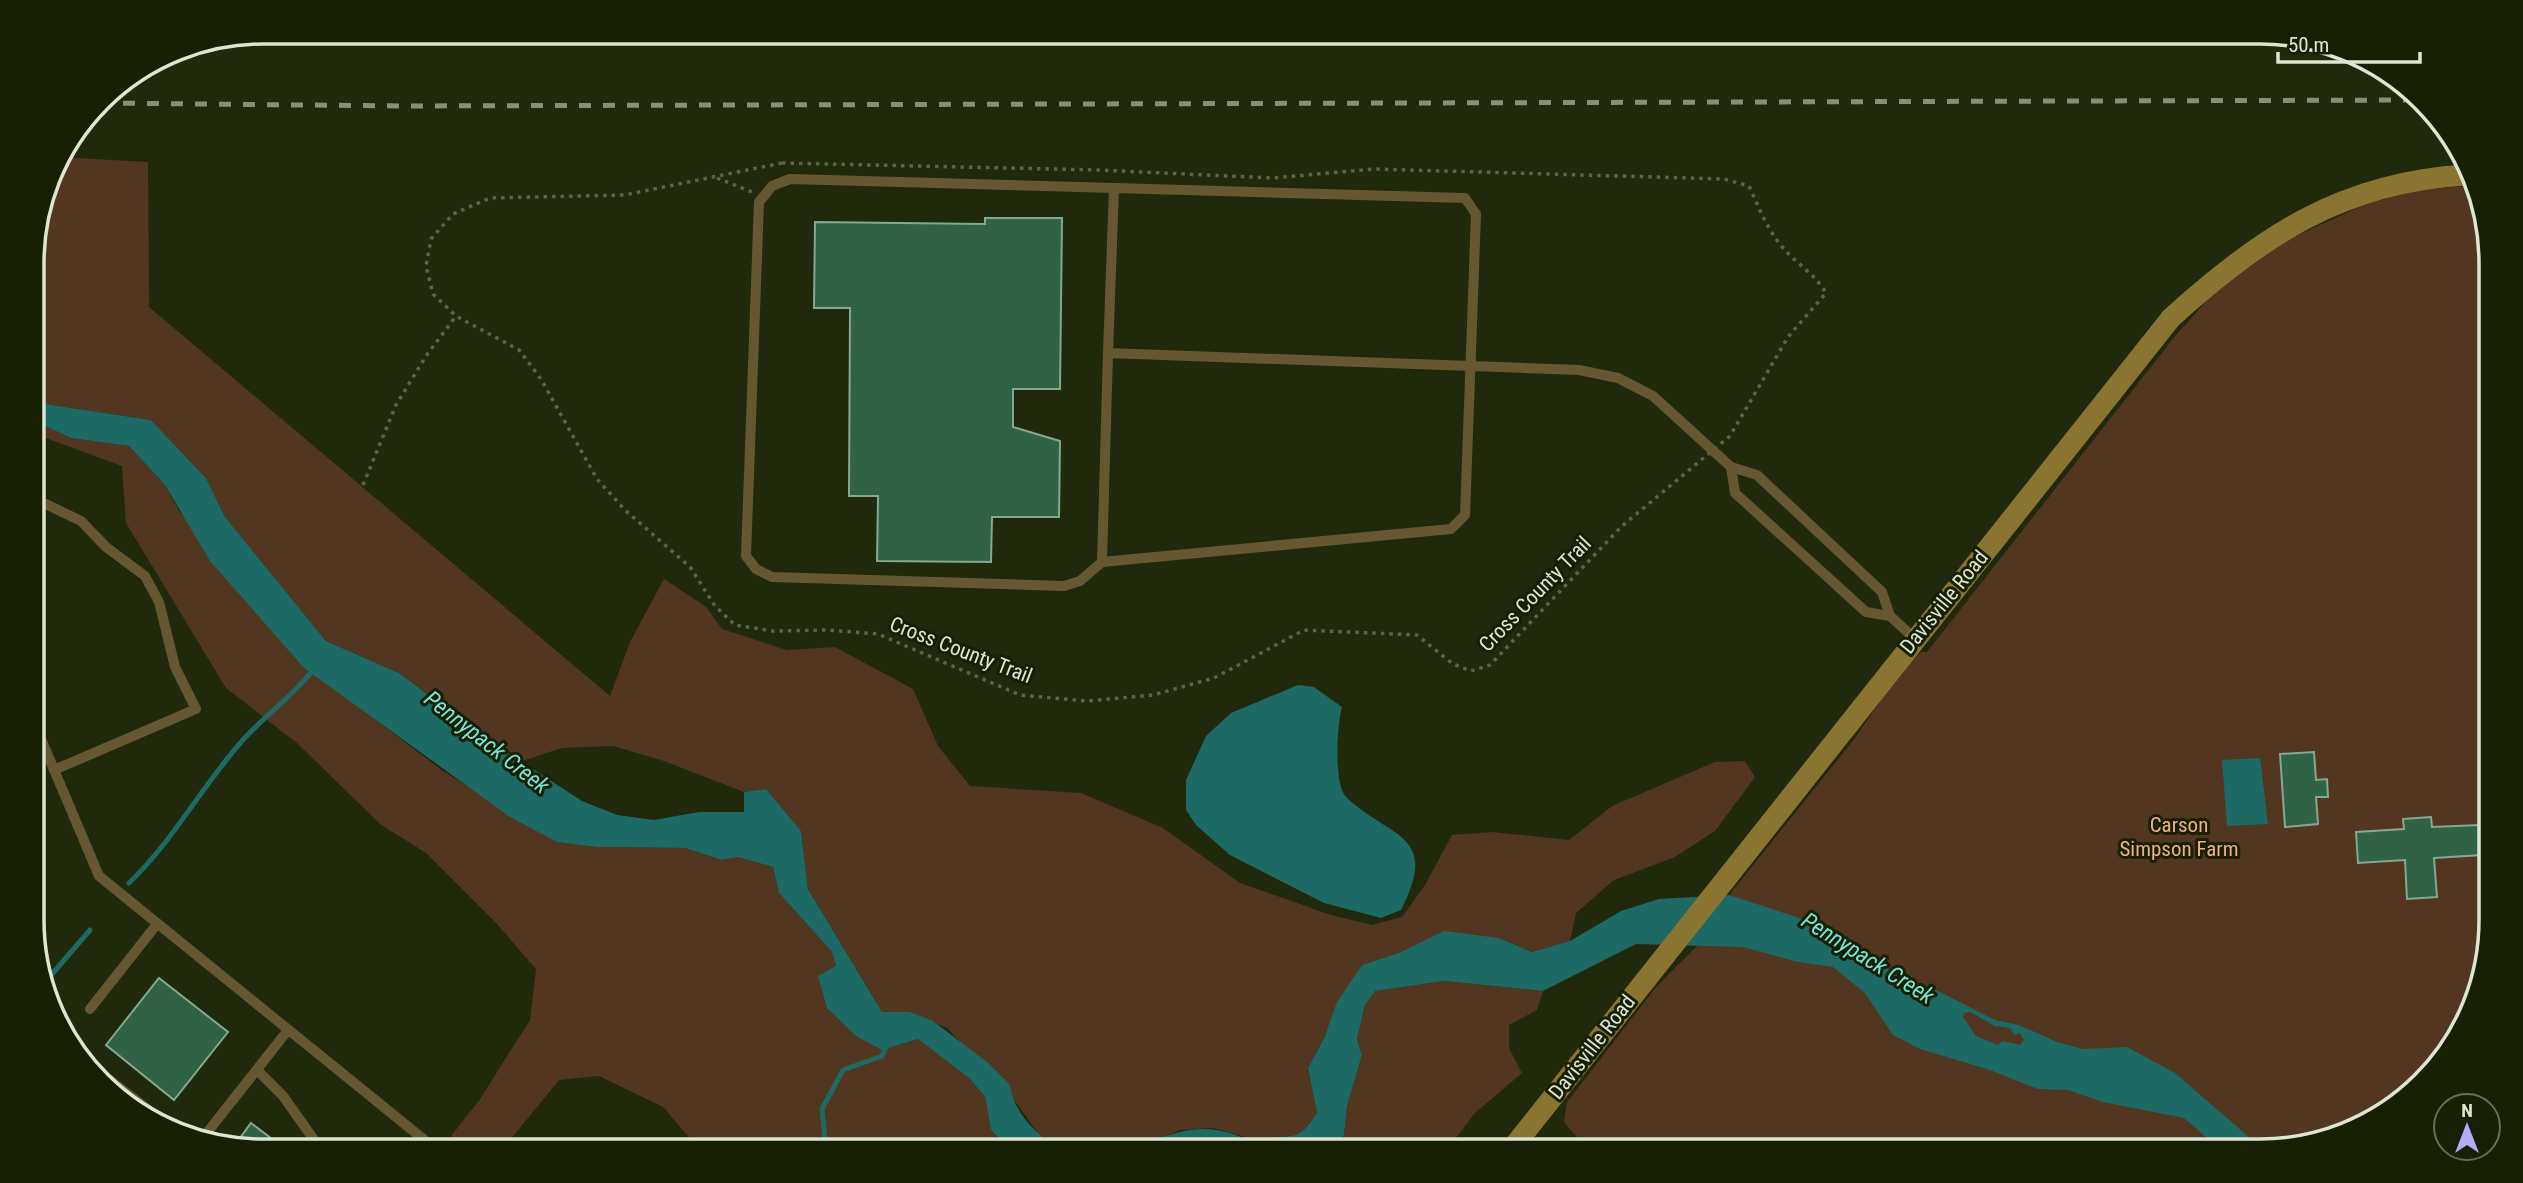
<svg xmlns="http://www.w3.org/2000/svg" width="2523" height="1183" viewBox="0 0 2523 1183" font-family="'Roboto Condensed',sans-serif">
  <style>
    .green { fill: #52361f }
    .water { fill: #1d6964; fill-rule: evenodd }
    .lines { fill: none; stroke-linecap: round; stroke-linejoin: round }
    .stream { stroke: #1d6964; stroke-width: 5 }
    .building { fill: #306245; stroke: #86a892; stroke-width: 2 }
    .path { stroke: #5b644a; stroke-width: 3.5; stroke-dasharray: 3.5 5; stroke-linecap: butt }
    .lane { stroke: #655830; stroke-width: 10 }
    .secondary { stroke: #897431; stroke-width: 21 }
    .rail { stroke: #878f78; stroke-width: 5; stroke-dasharray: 12 12; stroke-linecap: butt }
    .labels { text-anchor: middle; stroke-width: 6; stroke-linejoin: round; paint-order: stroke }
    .street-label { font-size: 21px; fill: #dee5d3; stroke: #171f04 }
    .park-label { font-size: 21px; fill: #f3b17e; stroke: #171f04 }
    .water-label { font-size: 23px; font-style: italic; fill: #76e4dc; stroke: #171f04 }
    .rim { fill: none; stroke: #dee5d3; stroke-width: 3.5 }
  </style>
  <rect width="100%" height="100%" fill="#20290c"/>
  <!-- green -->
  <g class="green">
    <path d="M 58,157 L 148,162 L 149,307 L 610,696 L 630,642 L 664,579 L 706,607 L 722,629 L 787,650 L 835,647 L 913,689 L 938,746 L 970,786 L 1081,793 L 1163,828 L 1240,883 L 1331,915 L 1372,925 L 1402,917 L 1425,885 L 1452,835 L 1492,832 L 1569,840 L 1612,806 L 1715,762 L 1745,761 L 1755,777 L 1715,831 L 1675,857 L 1614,880 L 1576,913 L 1570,941 L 1532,952 L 1499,938 L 1401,952 L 1362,965 L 1308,1068 L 1317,1113 C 1293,1151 1287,1126 1257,1145 L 1239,1135 L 1213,1128 L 1180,1130 L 1134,1151 L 1061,1151 L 1040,1136 L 1012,1097 L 947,1028 L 910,1012 L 882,1012 L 808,889 L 801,831 L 766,789 L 744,792 L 664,761 L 613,746 L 562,748 L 522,761 L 399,673 L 326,641 L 225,517 L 206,478 L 151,420 L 32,402 L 33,243 Z"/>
    <polygon points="2470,186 2490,233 2491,921 2474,1009 2443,1061 2389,1112 2275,1151 1589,1151 1564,1122 1567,1102 1656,987 1699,944 1734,897 1729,895 1852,742 1904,667 1921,652 1927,652 2176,335 2218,288 2269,248 2364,205 2415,190"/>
    <polygon points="32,420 71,438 129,446 165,485 179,511 352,702 443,771 557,842 596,847 685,848 722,860 738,857 773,867 779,893 832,952 836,966 882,1050 918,1039 970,1079 985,1097 991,1130 1011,1151 701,1151 663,1107 599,1076 559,1080 501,1151 459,1151 451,1136 480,1099 530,1020 536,969 497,924 426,853 380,824 297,743 226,688 126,523 122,466 32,433"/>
    <polygon points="1444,981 1543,991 1537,1010 1509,1025 1509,1048 1522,1073 1475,1113 1446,1151 1335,1151 1344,1135 1347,1106 1362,1055 1357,1039 1365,1005 1374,991"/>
  </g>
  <!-- water -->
  <g class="water">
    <path d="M 32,402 L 151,420 L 206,478 L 225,517 L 326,641 L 399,673 L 499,747 L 582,801 L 617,815 L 654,820 L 699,812 L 744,812 L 744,792 L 766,789 L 801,831 L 808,889 L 882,1012 L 910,1012 L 933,1021 L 987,1062 L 1010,1085 C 1014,1115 1038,1135 1061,1151 L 1011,1151 L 991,1130 L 985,1097 L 970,1079 L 918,1039 L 882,1050 L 856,1036 L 827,1008 L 818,976 L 836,966 L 832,952 L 779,893 L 773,867 L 738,857 L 722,860 L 685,848 L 596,847 L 557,842 L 510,817 L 304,668 L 210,561 L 165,485 L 129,446 L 71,438 L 32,420 Z"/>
    <path d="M 1298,685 L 1314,687 L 1342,707 C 1337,725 1333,785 1347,798 C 1391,839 1440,833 1401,910 L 1381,918 L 1324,903 L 1230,855 L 1196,825 L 1186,810 L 1186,780 L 1206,736 L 1231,713 Z"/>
    <polygon points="2260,758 2268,824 2227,826 2222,760"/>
    <path d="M 1729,895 L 1806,920 L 1850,938 L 1915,990 L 1936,990 L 1995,1020 L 2019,1025 L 2057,1042 L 2083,1049 L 2127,1047 L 2175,1073 L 2265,1151 L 2222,1151 L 2184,1118 L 2103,1102 L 2068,1090 L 2038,1089 L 1990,1070 L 1920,1049 L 1893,1035 L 1865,993 L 1833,967 L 1798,962 L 1743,947 L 1636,944 L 1543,991 L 1444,981 L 1375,991 L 1365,1005 L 1357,1039 L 1362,1055 L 1347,1106 L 1344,1135 L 1334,1151 L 1134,1151 C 1178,1127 1212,1119 1257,1145 C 1287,1126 1293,1151 1317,1113 L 1308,1068 L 1325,1036 L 1337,1002 L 1362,965 L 1401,952 L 1444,931 L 1499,938 L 1532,952 L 1570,941 L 1621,911 L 1659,899 ZM 1970,1012 L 1995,1026 L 2010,1028 L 2014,1035 L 2020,1033 L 2024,1040 L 2020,1045 L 2003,1041 L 1998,1045 L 1976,1036 L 1963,1017 L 1964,1013 Z"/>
  </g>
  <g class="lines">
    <!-- stream -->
    <g class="stream">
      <path d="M 129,883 C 173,841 202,786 242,741 C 265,715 293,696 314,669"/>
      <polyline points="46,981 90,930"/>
      <polyline points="826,1151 822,1109 843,1070 882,1056 888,1043"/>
    </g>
  </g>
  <!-- building -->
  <g class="building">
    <polygon points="985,218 1062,218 1060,389 1013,389 1013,427 1060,441 1059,517 992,517 991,562 877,561 878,496 849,496 850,308 814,308 815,222 985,224"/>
    <polygon points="2314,752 2316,780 2327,779 2328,797 2316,797 2318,824 2285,827 2280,754"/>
    <polygon points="2431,817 2432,827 2480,825 2482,855 2434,858 2437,897 2407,899 2405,860 2358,863 2356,832 2404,829 2403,819"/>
    <polygon points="159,978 228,1032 174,1100 106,1045"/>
    <polygon points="251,1123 289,1152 263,1152 234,1146"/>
  </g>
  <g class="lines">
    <!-- path -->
    <g class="path">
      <path d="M 782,163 L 1098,170 L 1272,178 L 1373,169 L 1724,179 L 1749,186 C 1759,208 1768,231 1784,249 C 1797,264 1816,275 1826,293 L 1788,337 L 1730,436 L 1622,526 L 1490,665 L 1471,671 L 1453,664 L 1417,635 L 1304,630 L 1214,678 L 1153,695 L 1087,701 L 1020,695 L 878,634 L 828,630 L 773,631 L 735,625 L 715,606 L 690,567 L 625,510 L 597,479 L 541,379 L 519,350 L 456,316 L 433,294 L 426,266 L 431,239 L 453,214 L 490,198 L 624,195 Z"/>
      <polyline points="717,178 752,192"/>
      <polyline points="363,485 396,405 426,356 456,316"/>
    </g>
    <!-- lane -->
    <g class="lane">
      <polyline points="750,31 829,31"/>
      <polyline points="1108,353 1114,188 1465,198 1476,214 1465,515 1451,529 1102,562 1108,353 1579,370 1618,378 1653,396 1731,467 1757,475 1882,592 1890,616 1914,638"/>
      <polyline points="1731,467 1735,493 1866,612 1890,616"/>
      <polyline points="33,498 81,521 106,547 145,576 159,602 175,667 196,709 54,770"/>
      <polyline points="1102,562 1080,581 1064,586 772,577 756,569 746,556 759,202 772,186 790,179 1114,188"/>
      <polyline points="33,720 99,876 438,1151"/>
      <polyline points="90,1009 157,924"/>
      <polyline points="76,1054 181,1135"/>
      <polyline points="257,1070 283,1096 322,1151"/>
      <polyline points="202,1139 288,1030"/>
      <polyline points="1518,1141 1532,1151"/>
    </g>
    <!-- secondary -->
    <path class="secondary" d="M 1510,1151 L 2171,318 C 2260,237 2342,182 2466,175"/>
    <!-- rail -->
    <polyline class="rail" points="99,103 405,106 2415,100"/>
  </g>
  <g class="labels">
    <!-- street labels -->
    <g class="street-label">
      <text transform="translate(1535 594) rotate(-46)" y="7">Cross County Trail</text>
      <text transform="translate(1944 602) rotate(-51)" y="7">Davisville Road</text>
      <text transform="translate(961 650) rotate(21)" y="7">Cross County Trail</text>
      <text transform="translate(1592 1047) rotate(-52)" y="7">Davisville Road</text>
    </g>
    <!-- park labels -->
    <g class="park-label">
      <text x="2179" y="832">Carson<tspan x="2179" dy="24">Simpson Farm</tspan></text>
    </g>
    <!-- water labels -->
    <g class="water-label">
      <text transform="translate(487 742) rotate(38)" y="8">Pennypack Creek</text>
      <text transform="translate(1868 958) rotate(32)" y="8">Pennypack Creek</text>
    </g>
  </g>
  <!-- crop -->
  <path d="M0 0H2523V1183H0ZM263 44H2260A219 219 0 0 1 2479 263V920A219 219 0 0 1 2260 1139H263A219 219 0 0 1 44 920V263A219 219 0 0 1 263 44Z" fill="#171f04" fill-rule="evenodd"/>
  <path class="rim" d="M263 44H2260A219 219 0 0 1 2479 263V920A219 219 0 0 1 2260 1139H263A219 219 0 0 1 44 920V263A219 219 0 0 1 263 44Z"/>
  <!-- north arrow -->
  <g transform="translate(2467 1127)"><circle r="33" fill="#171f04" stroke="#676e57" stroke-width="2"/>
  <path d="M0-5L12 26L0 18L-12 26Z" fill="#b2adf9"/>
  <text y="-10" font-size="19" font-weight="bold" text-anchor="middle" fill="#dee5d3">N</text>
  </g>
  <!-- scale -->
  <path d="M2278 52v10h142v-10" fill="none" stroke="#dee5d3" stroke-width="3.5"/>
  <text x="2288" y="52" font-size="21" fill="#dee5d3" stroke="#171f04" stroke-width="5" paint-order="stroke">50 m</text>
</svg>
